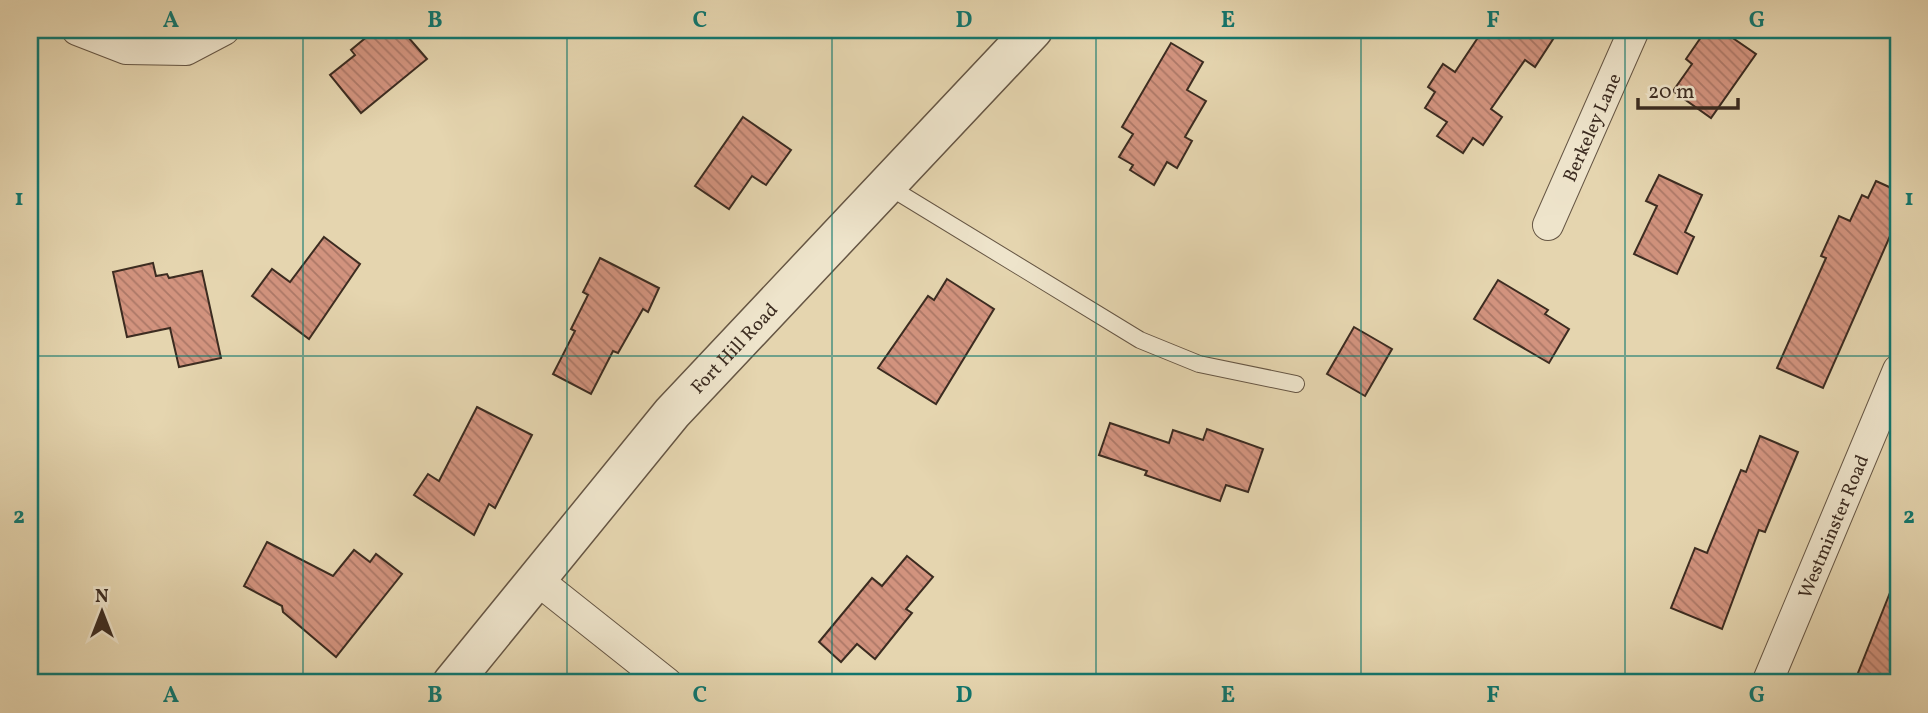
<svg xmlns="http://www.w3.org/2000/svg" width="1928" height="713" viewBox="0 0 1928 713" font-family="Vollkorn,serif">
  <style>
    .building { fill: url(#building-back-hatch); stroke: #3c2c21; stroke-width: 2 }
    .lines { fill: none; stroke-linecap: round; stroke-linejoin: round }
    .service-casing { stroke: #665644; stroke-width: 18 }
    .minor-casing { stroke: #665644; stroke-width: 32 }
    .tertiary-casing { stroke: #665644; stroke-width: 41 }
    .service { stroke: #eee4cb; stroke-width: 16 }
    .minor { stroke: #eee4cb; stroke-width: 30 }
    .tertiary { stroke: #eee4cb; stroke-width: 38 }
    .grid { fill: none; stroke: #0f766e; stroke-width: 2; stroke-opacity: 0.55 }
    .labels { text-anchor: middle; stroke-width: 7; stroke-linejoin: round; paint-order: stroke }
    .street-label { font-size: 19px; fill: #3c2c21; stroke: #eee4cb }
    .neatline { fill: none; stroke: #0f766e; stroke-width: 2.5 }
    .grid-label { font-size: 23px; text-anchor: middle; font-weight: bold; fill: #0f766e }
  </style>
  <defs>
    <pattern id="building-back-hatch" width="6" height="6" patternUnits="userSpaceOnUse" patternTransform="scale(1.75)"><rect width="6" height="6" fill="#d2937e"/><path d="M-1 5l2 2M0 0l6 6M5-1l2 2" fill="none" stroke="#ac7867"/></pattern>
  </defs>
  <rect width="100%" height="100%" fill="#e5d5af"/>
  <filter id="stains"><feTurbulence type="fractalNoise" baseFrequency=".00286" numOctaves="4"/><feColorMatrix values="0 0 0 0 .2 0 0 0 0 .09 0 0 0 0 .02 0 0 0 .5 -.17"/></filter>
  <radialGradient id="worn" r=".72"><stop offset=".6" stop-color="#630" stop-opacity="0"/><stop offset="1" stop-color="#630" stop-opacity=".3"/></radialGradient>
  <!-- building -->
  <g class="building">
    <polygon points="375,30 402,30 427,59 361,113 330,75 355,55 351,50"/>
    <polygon points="1483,30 1559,30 1535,67 1525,60 1491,109 1502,117 1483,145 1473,138 1463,153 1437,136 1447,122 1425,108 1435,92 1428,87 1443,64 1455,72"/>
    <polygon points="1706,30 1721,30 1756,54 1711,118 1673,91 1692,64 1686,59"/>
    <polygon points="1171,43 1203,62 1187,90 1206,101 1185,137 1192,141 1177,168 1167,162 1154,185 1130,170 1133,165 1119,157 1133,134 1122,127"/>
    <polygon points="743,117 791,150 766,185 752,176 729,209 695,186"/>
    <polygon points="1659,175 1702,195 1685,232 1694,237 1677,274 1634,254 1657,206 1646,201"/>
    <polygon points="1876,181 1898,191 1898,218 1823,388 1777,368 1826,258 1821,256 1839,216 1850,221 1862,195 1868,198"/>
    <polygon points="324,237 360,264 309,339 252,296 272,269 290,282"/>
    <polygon points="600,258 659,288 648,312 643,309 618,353 613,351 591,394 553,374 575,331 571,329 588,295 583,292"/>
    <polygon points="153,263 156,276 167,274 169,278 202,271 221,358 179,367 170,328 127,337 113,272"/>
    <polygon points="947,279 994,309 936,404 878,368 928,296 934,300"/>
    <polygon points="1498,280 1548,310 1545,314 1569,329 1549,363 1474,319"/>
    <polygon points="1354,327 1392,349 1365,396 1327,374"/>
    <polygon points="477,407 532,435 495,508 489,504 474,535 414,495 428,474 439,481"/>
    <polygon points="1110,423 1169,443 1173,430 1203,440 1207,429 1263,449 1248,492 1226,485 1220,501 1145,475 1147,471 1099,455"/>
    <polygon points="1760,436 1798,452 1765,532 1759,530 1722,629 1671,608 1695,548 1707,553 1741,470 1746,472"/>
    <polygon points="267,542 333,576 354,550 370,562 376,554 402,574 336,657 283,612 282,606 244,586"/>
    <polygon points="907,556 933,577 906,609 912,613 875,659 857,644 841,662 819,642 872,578 882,586"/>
    <polygon points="1897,575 1898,663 1890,683 1854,683"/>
  </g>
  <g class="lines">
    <!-- service casing -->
    <g class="service-casing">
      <polyline id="service" points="886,185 1140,340 1199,364 1296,384"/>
    </g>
    <!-- minor casing -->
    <g class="minor-casing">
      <g id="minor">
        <polyline points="77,30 126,49 186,50 224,30"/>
        <path id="s1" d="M 1548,225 L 1634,30"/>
        <polyline points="536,579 667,683"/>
        <path id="s2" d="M 1767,683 L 1898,370"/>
      </g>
    </g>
    <!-- tertiary casing -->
    <g class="tertiary-casing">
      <g id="tertiary">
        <path id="s3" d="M 452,683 L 672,413 L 1033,30"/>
      </g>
    </g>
    <!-- service -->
    <use href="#service" class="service"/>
    <!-- minor -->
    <use href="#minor" class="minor"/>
    <!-- tertiary -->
    <use href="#tertiary" class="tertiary"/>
  </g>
  <!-- grid -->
  <path class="grid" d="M 303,30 L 303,683M 567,30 L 567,683M 832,30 L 832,683M 1096,30 L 1096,683M 1361,30 L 1361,683M 1625,30 L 1625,683M 30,356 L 1898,356"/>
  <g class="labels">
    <!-- street labels -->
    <g class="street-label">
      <text dy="7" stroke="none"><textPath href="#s1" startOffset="107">Berkeley Lane</textPath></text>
      <text dy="7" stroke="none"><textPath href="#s3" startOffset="438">Fort Hill Road</textPath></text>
      <text dy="7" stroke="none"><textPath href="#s2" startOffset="170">Westminster Road</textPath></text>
    </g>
  </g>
  <!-- margin -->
  <rect width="1928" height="713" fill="none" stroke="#e5d5af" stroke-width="77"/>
  <!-- north arrow -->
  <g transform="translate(102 612)" stroke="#eee4cb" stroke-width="5" paint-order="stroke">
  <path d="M0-5L12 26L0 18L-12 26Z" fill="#3c2c21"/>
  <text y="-10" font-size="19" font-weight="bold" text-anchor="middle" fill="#3c2c21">N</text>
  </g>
  <!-- scale -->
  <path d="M1638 98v10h100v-10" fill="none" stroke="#3c2c21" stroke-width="3.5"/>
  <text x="1648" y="98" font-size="21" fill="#3c2c21" stroke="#eee4cb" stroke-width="5" paint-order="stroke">20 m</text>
  <rect x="38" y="38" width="1852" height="636" class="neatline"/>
  <g class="grid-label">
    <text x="171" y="27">A</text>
    <text x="435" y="27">B</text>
    <text x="700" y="27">C</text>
    <text x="964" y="27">D</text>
    <text x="1228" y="27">E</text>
    <text x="1493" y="27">F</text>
    <text x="1757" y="27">G</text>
    <text x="19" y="205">1</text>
    <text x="1909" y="205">1</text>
    <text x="19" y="523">2</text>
    <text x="1909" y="523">2</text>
    <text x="171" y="702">A</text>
    <text x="435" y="702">B</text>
    <text x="700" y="702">C</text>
    <text x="964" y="702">D</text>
    <text x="1228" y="702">E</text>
    <text x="1493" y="702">F</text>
    <text x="1757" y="702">G</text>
  </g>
  <rect width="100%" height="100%" filter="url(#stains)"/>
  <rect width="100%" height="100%" fill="url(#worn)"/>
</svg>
